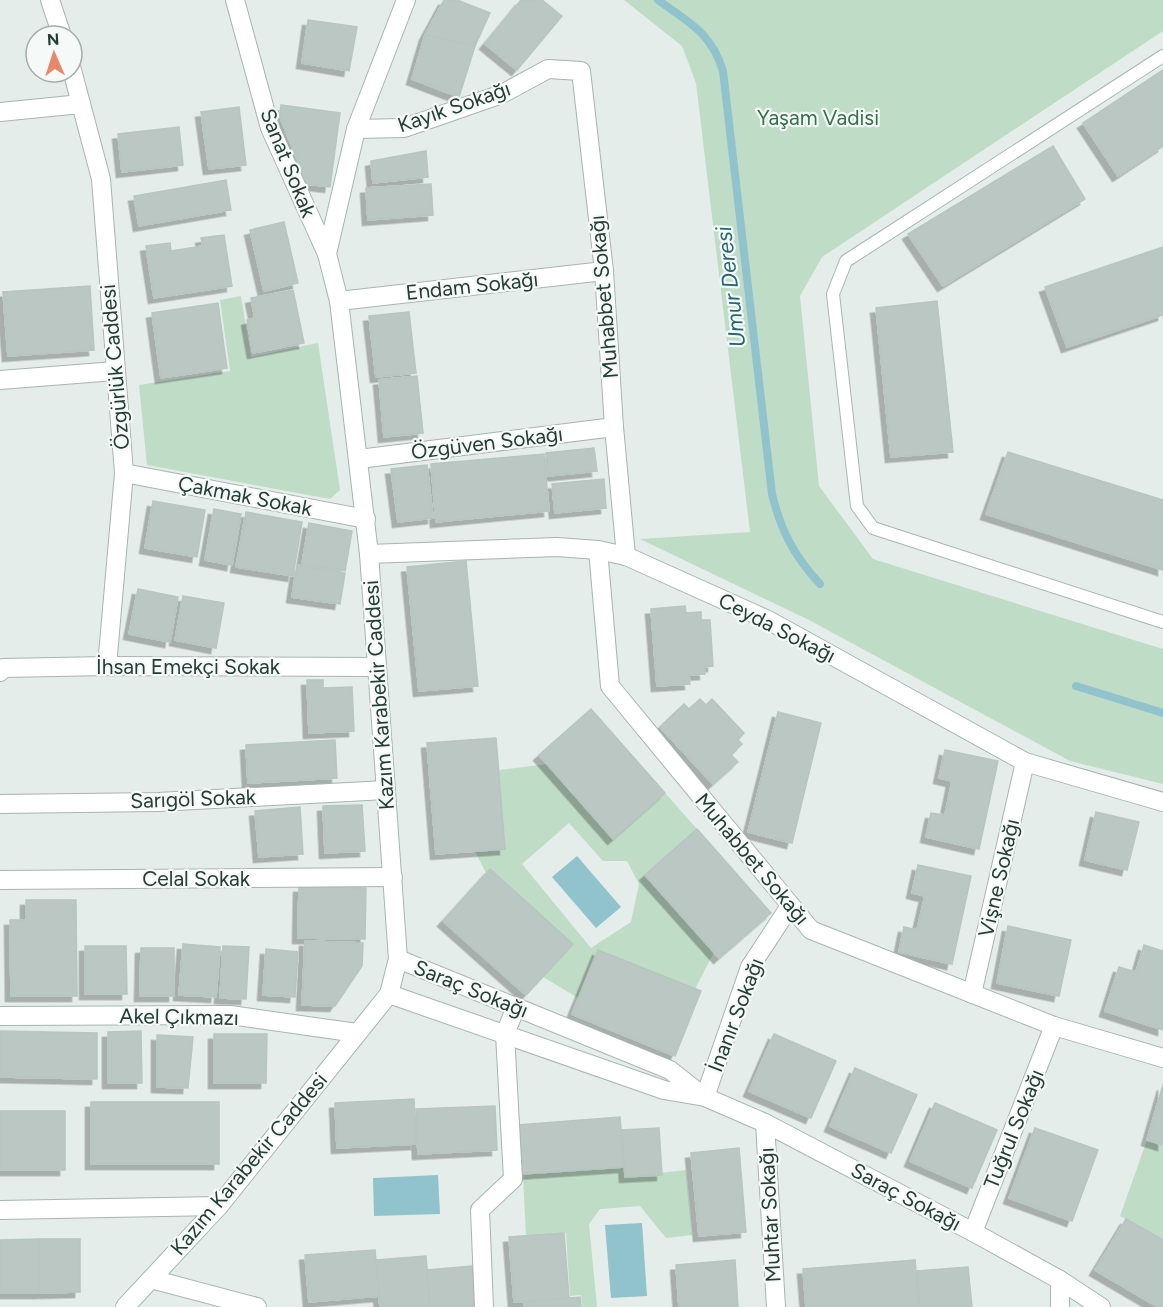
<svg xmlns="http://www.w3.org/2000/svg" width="1163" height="1307" viewBox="0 0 1163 1307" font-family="Figtree,sans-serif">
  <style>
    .green { fill: #bfdcc7; fill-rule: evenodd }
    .water { fill: #91c3cd }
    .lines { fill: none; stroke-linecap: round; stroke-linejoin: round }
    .stream { stroke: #91c3cd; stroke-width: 8 }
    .building { fill: #bac7c2; stroke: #b7c6c0; stroke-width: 1.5; filter: url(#shadow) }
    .lane-casing { stroke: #a7b5b0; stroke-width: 14 }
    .street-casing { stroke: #a7b5b0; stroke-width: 20 }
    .secondary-casing { stroke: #a3b7b1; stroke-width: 20 }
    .lane { stroke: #fff; stroke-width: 12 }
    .street { stroke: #fff; stroke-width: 18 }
    .secondary { stroke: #fff; stroke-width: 18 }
    .labels { text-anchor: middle; stroke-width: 4.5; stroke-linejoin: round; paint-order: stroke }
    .street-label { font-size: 21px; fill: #253d37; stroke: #f5f9f7 }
    .park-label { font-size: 21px; fill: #32714b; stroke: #f5f9f7 }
    .water-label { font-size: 22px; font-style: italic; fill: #236675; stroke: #f5f9f7 }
  </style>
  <defs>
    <filter id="shadow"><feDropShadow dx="-5.5" dy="5.5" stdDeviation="0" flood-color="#0004"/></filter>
  </defs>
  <rect width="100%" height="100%" fill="#e4ede9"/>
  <!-- green -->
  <g class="green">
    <polygon points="624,0 1163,0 1163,31 822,257 800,296 819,486 873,559 1163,649 1163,784 1070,761 809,620 640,539 750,532 696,83 682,46"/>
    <polygon points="241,296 251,357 318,343 340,490 330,499 147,465 139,385 230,371 220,300"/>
    <path d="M 547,764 L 613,839 L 665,793 L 697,829 L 645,875 L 714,952 L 695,989 L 598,950 L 578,998 L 543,977 L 572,945 L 486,873 L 475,851 L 505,848 L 499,770 ZM 569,823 L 603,861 L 627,861 L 639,884 L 631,922 L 591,948 L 522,864 Z"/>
    <polygon points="1147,1140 1163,1145 1163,1240 1120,1216"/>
    <polygon points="625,1165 625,1177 686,1170 692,1235 666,1238 640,1206 600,1209 589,1224 597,1307 582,1307 581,1295 570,1296 566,1233 526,1236 523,1174"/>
  </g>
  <!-- water -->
  <g class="water">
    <polygon points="577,856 621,907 596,928 552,877"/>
    <polygon points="438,1175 440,1214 374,1216 373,1178"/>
    <polygon points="642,1223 647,1296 611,1298 605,1225"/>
  </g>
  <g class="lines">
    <!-- stream -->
    <g class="stream">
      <path d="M 658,0 C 688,22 711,32 723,71 L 772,494 C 781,531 794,556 820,584"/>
      <polyline points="1076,686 1163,713"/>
    </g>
  </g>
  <!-- building -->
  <g class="building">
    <polygon points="444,0 457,0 490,13 475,46 425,35"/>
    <polygon points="521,0 542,0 562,16 517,70 485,44"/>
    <polygon points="308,20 357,27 349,71 302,63"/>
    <polygon points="425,35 475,46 459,97 412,79"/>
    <polygon points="1163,70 1163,146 1118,176 1083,123"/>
    <polygon points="281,105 340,113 330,187 307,184 280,117"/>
    <polygon points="239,107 246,165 209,169 201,112"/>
    <polygon points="179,127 183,165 122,172 118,134"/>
    <polygon points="1053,146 1085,199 943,286 908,234"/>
    <polygon points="426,151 428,177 373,183 371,161"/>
    <polygon points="226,180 231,210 139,226 134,196"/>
    <polygon points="431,184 433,215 368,220 366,188"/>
    <polygon points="284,222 298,283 264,291 250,230"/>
    <polygon points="224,235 232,286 154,298 146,246 170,243 171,251 203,246 201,238"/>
    <polygon points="1163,247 1163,315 1067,347 1045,287"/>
    <polygon points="90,286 94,350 8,356 3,292"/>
    <polygon points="293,290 304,343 253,353 247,320 255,318 251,298"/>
    <polygon points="937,301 953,452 891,457 876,308"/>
    <polygon points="218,303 227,368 161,378 152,313"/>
    <polygon points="409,312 416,373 376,377 369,316"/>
    <polygon points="417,376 423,433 384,437 379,380"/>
    <polygon points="594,448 597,471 548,476 546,453"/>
    <polygon points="1008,452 1163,500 1163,570 986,514"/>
    <polygon points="544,454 549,511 436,522 431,464"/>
    <polygon points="427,465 433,518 398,522 391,469"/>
    <polygon points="604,479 606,508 555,513 552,484"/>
    <polygon points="153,501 205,510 197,557 145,548"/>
    <polygon points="214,509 241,514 232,565 205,560"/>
    <polygon points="246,512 302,522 293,576 236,567"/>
    <polygon points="309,523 352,531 345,571 302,564"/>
    <polygon points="466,561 478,686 419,691 407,567"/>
    <polygon points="297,565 345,573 340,604 292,597"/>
    <polygon points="138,589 178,597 170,642 129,634"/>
    <polygon points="183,596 224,603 216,648 175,640"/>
    <polygon points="685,606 686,613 701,612 701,620 710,620 713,666 704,667 705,674 689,675 690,684 657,686 651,609"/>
    <polygon points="307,680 323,680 323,688 352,687 354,731 309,733"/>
    <polygon points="700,699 706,705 712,699 744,733 738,740 742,744 731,755 738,762 713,784 660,727 684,704 689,709"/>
    <polygon points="591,709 665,793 613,839 539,755"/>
    <polygon points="778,712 821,723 792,843 748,832"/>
    <polygon points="496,738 505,849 436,854 427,743"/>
    <polygon points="335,740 337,778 248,783 246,745"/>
    <polygon points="945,750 998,761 979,849 926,837 931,813 945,815 952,781 939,778"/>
    <polygon points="362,805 365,851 325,853 323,806"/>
    <polygon points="300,807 303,854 259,857 255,811"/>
    <polygon points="1096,812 1139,822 1127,870 1085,860"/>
    <polygon points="697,829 771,913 719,958 645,875"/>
    <polygon points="918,865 971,876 952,964 899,952 904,927 917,930 925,896 912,893"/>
    <polygon points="490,869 573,944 526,995 443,921"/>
    <polygon points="299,887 366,888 365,939 298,938"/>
    <polygon points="26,900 76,900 77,996 11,996 10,920 26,920"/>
    <polygon points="1008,926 1071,940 1059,996 997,983"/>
    <polygon points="305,941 363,943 362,966 335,1006 302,1005"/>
    <polygon points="183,944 220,947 216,997 179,995"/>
    <polygon points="1144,945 1163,951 1163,1030 1105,1011 1119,967 1136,972"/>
    <polygon points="85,946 126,946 127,994 85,994"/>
    <polygon points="223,946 249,947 246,999 220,998"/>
    <polygon points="141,948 174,948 174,996 140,996"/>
    <polygon points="266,949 298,952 295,997 263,995"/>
    <polygon points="598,950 701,991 675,1056 572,1014"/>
    <polygon points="0,1031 97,1033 97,1079 0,1077"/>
    <polygon points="141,1031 142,1083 108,1083 108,1032"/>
    <polygon points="214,1034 267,1034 266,1083 214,1083"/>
    <polygon points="774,1034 836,1061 811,1118 749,1091"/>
    <polygon points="157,1035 193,1037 188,1088 157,1087"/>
    <polygon points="855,1068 917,1095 891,1153 830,1126"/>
    <polygon points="1163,1085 1163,1145 1147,1140"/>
    <polygon points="414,1099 416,1144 337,1148 335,1103"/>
    <rect x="91" y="1102" width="128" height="62"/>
    <polygon points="935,1103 997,1130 972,1188 910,1161"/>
    <polygon points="495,1106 497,1150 418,1154 416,1109"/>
    <rect x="0" y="1111" width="65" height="59"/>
    <polygon points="620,1117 624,1167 522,1174 518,1125"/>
    <polygon points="659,1128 662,1175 625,1177 622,1130"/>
    <polygon points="1035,1128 1098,1150 1072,1221 1009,1198"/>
    <polygon points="739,1148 746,1232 699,1236 691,1153"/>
    <polygon points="1126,1219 1163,1240 1163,1307 1158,1307 1095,1270"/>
    <polygon points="564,1233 569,1298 514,1302 509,1237"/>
    <polygon points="39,1239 39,1293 0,1293 0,1240"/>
    <polygon points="39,1239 80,1239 80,1292 39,1293"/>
    <polygon points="375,1250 379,1296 309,1302 305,1255"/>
    <polygon points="426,1256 430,1307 380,1307 376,1260"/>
    <polygon points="735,1260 738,1307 679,1307 676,1265"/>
    <polygon points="915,1260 919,1307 806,1307 803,1269"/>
    <polygon points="472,1266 475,1307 430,1307 427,1270"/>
    <polygon points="968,1267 972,1307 920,1307 917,1271"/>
    <polygon points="580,1297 581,1307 524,1307 524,1302"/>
  </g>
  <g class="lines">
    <!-- lane casing -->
    <g class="lane-casing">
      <polyline id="lane" points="1163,56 846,261 833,294 857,506 873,528 1163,622"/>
    </g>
    <!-- street casing -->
    <g class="street-casing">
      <g id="street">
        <polyline points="50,0 62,36"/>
        <polyline points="235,0 270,128 327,254"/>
        <polyline points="72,70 101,179 124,473 107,666"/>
        <polyline points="0,112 81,104"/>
        <polyline points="356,129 404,128 502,94 548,69 581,71 604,271 614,427 626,556"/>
        <polyline points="339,301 604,271"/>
        <polyline points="0,380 115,371"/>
        <polyline points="359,459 614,427"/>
        <polyline points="124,473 366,519"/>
        <polyline points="598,550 610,686 811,930 1054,1026 1163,1058"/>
        <polyline points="369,554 557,547 598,550 626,556 768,620 1025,762 1163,802"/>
        <polyline points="0,672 3,668 107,666 377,667"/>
        <polyline points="0,804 158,802 386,790"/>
        <polyline points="0,880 393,877"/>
        <polyline points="398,959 670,1070 703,1096"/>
        <polyline points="389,994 664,1090 705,1097 765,1123 973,1232 1060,1280 1101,1307"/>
        <polyline points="972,994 1025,762"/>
        <polyline points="0,1016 230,1015 357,1033"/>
        <polyline points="705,1097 750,967 790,906"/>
        <polyline points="765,1123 776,1307"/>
        <polyline points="973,1232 1054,1026"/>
        <polyline points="151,1279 257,1307"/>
        <polyline points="1060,1280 1060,1307"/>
        <polyline points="484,1307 480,1210 513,1179 505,1034 516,1007"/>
      </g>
    </g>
    <!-- secondary casing -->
    <g class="secondary-casing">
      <g id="secondary">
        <polyline points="0,1210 219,1206"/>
        <polyline points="125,1307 219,1206 389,994 398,959 369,554 339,301 327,254 356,129 406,0"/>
      </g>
    </g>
    <!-- lane -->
    <use href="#lane" class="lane"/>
    <!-- street -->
    <use href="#street" class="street"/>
    <!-- secondary -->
    <use href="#secondary" class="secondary"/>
  </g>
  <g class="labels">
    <!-- street labels -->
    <g class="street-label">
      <text transform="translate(454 107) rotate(-19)" y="7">Kayık Sokağı</text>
      <text transform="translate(288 163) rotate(68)" y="7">Sanat Sokak</text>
      <text transform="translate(472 286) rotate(-6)" y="7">Endam Sokağı</text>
      <text transform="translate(604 297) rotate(-95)" y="7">Muhabbet Sokağı</text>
      <text transform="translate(115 367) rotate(-95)" y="7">Özgürlük Caddesi</text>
      <text transform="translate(487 443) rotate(-7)" y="7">Özgüven Sokağı</text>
      <text transform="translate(245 496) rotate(11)" y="7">Çakmak Sokak</text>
      <text transform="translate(777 628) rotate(27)" y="7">Ceyda Sokağı</text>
      <text x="188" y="674">İhsan Emekçi Sokak</text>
      <text transform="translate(379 695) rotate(-94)" y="7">Kazım Karabekir Caddesi</text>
      <text transform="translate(193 799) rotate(-2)" y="7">Sarıgöl Sokak</text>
      <text transform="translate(752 859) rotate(50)" y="7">Muhabbet Sokağı</text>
      <text transform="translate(999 878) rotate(-77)" y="7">Vişne Sokağı</text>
      <text x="196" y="886">Celal Sokak</text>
      <text transform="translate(471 989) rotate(22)" y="7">Saraç Sokağı</text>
      <text transform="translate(736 1015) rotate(-69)" y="7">İnanır Sokağı</text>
      <text transform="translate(179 1017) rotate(1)" y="7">Akel Çıkmazı</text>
      <text transform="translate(1014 1129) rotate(-68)" y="7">Tuğrul Sokağı</text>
      <text transform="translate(249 1164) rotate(-50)" y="7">Kazım Karabekir Caddesi</text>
      <text transform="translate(906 1197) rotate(28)" y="7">Saraç Sokağı</text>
      <text transform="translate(770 1215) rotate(-93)" y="7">Muhtar Sokağı</text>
    </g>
    <!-- park labels -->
    <g class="park-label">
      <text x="818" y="125">Yaşam Vadisi</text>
    </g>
    <!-- water labels -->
    <g class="water-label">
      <text transform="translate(730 287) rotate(-97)" y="8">Umur Deresi</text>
    </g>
  </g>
  <!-- north arrow -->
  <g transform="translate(54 54) rotate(357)"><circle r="28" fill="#f5f9f7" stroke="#a2aeaa" stroke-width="1.5"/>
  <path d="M0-4.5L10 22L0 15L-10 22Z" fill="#e78968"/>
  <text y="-9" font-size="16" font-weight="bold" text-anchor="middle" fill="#253d37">N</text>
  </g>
</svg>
